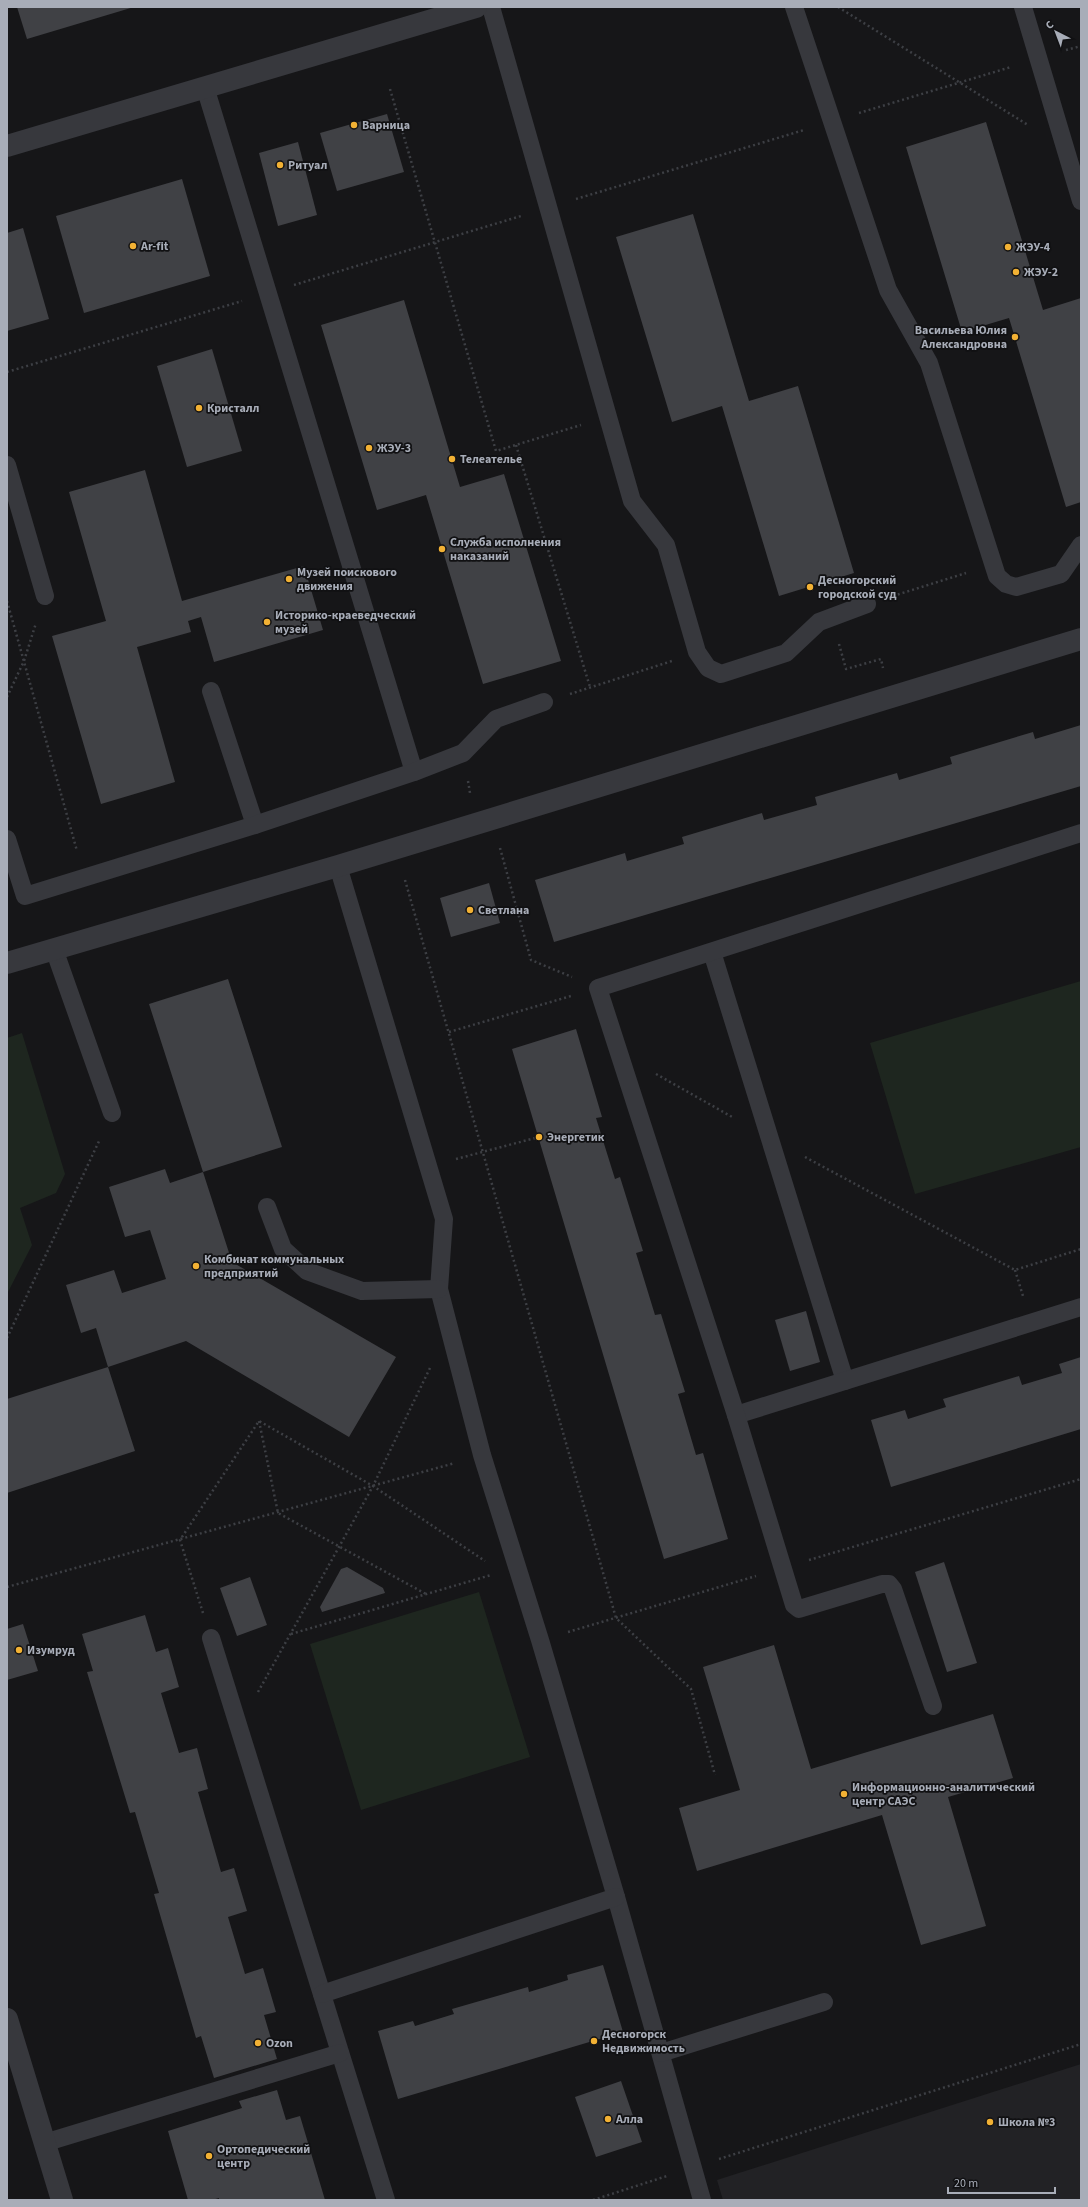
<svg xmlns="http://www.w3.org/2000/svg" width="1088" height="2207" viewBox="0 0 1088 2207" font-family="'Source Sans 3',sans-serif">
  <style>
    .built { fill: #222225 }
    .green { fill: #1e261f }
    .building { fill: #404145 }
    .lines { fill: none; stroke-linecap: round; stroke-linejoin: round }
    .path { stroke: #3d3f44; stroke-width: 2.5; stroke-dasharray: 2 3; stroke-linecap: butt }
    .service { stroke: #37383d; stroke-width: 18 }
    .minor { stroke: #37383d; stroke-width: 22 }
    .tertiary { stroke: #37383d; stroke-width: 22 }
    .poi-dot { fill: #f2b134; stroke: #111113; stroke-width: 1.5 }
    .labels { text-anchor: middle; stroke-width: 3.5; stroke-linejoin: round; paint-order: stroke }
    .poi-label { font-size: 12px; font-weight: bold; fill: #a8adb8; stroke: #111113; text-anchor: start }
  </style>
  <rect width="100%" height="100%" fill="#161618"/>
  <!-- built -->
  <polygon class="built" points="1081,2064 1081,2200 723,2200 717,2180"/>
  <!-- green -->
  <g class="green">
    <polygon points="1081,981 1081,1147 915,1194 870,1043"/>
    <polygon points="22,1033 65,1174 56,1193 20,1208 32,1245 7,1294 7,1038"/>
    <polygon points="479,1592 530,1757 361,1810 310,1644"/>
  </g>
  <!-- building -->
  <g class="building">
    <polygon points="17,7 134,7 27,39"/>
    <polygon points="387,114 404,172 337,191 320,133"/>
    <polygon points="986,122 1043,310 1081,298 1081,502 1066,507 1009,318 962,332 906,147"/>
    <polygon points="298,142 317,215 278,226 259,153"/>
    <polygon points="182,179 210,276 84,313 56,216"/>
    <polygon points="693,214 749,401 798,386 854,573 779,596 722,406 672,422 616,237"/>
    <polygon points="23,228 49,319 7,331 7,233"/>
    <polygon points="404,300 460,487 504,474 561,661 483,684 426,495 377,510 321,325"/>
    <polygon points="212,349 242,451 187,467 157,366"/>
    <polygon points="145,470 182,601 304,566 323,630 214,662 201,617 188,621 191,632 137,647 175,782 101,804 52,636 106,621 69,492"/>
    <polygon points="1081,725 1081,786 554,942 535,880 625,853 627,861 684,844 682,837 762,813 764,820 817,805 815,797 897,773 899,780 952,764 950,757 1033,732 1035,739"/>
    <polygon points="489,883 500,923 451,937 440,898"/>
    <polygon points="228,979 282,1147 203,1172 232,1262 396,1357 349,1437 186,1341 108,1367 135,1451 7,1493 7,1399 108,1367 96,1328 81,1333 66,1285 114,1270 122,1293 166,1279 150,1230 125,1237 109,1187 165,1169 170,1183 203,1172 149,1004"/>
    <polygon points="576,1029 602,1117 596,1118 615,1179 620,1177 643,1251 636,1253 655,1315 661,1314 685,1392 678,1394 696,1455 703,1453 728,1539 664,1559 512,1049"/>
    <polygon points="806,1311 820,1362 790,1371 775,1320"/>
    <polygon points="1081,1357 1081,1429 891,1487 871,1420 905,1410 908,1419 946,1407 943,1399 1019,1376 1022,1385 1062,1373 1059,1364"/>
    <polygon points="944,1562 977,1663 947,1672 915,1572"/>
    <polygon points="347,1567 383,1588 385,1593 322,1612 320,1607 341,1569"/>
    <polygon points="250,1577 267,1625 237,1636 220,1588"/>
    <polygon points="145,1615 156,1652 168,1648 179,1687 161,1693 179,1753 197,1748 208,1789 198,1792 221,1872 234,1868 247,1911 228,1917 245,1974 263,1968 276,2012 264,2015 277,2059 214,2078 201,2036 196,2038 154,1894 159,1893 135,1812 130,1813 87,1672 93,1671 82,1634"/>
    <polygon points="23,1624 38,1671 7,1680 7,1629"/>
    <polygon points="774,1645 811,1769 993,1714 1013,1778 948,1797 986,1926 921,1945 882,1815 697,1871 679,1808 740,1790 703,1667"/>
    <polygon points="603,1965 623,2032 398,2099 378,2031 413,2021 415,2026 454,2014 452,2009 528,1987 529,1992 568,1980 567,1975"/>
    <polygon points="621,2081 642,2142 596,2157 575,2097"/>
    <polygon points="277,2090 286,2120 300,2116 325,2200 219,2200 219,2198 212,2200 188,2200 168,2131 242,2108 239,2101"/>
  </g>
  <g class="lines">
    <!-- path -->
    <g class="path">
      <polyline points="838,7 1028,125"/>
      <polyline points="1066,50 1081,46"/>
      <polyline points="390,89 496,451 581,425"/>
      <polyline points="859,113 1011,67"/>
      <polyline points="576,199 804,130"/>
      <polyline points="294,285 521,216"/>
      <polyline points="7,372 242,301"/>
      <polyline points="516,445 590,687"/>
      <polyline points="893,596 966,573"/>
      <polyline points="7,601 77,851"/>
      <polyline points="839,644 846,669 881,659 883,668"/>
      <polyline points="570,694 672,661"/>
      <polyline points="7,697 24,661 36,623"/>
      <polyline points="468,781 470,793 472,792"/>
      <polyline points="500,848 531,960 572,977"/>
      <polyline points="405,880 616,1618 691,1689 715,1775"/>
      <polyline points="449,1032 571,996"/>
      <polyline points="656,1074 734,1118"/>
      <polyline points="805,1157 1015,1270 1081,1249"/>
      <polyline points="456,1159 539,1137"/>
      <polyline points="1015,1270 1023,1296"/>
      <polyline points="7,1338 100,1139"/>
      <polyline points="259,1421 278,1513 426,1594"/>
      <polyline points="809,1560 1081,1479"/>
      <polyline points="7,1587 455,1463"/>
      <polyline points="203,1613 180,1540 259,1421 373,1486 485,1561"/>
      <polyline points="568,1632 756,1576"/>
      <polyline points="291,1634 491,1575"/>
      <polyline points="258,1692 373,1486 430,1368"/>
      <polyline points="719,2159 1081,2044"/>
      <polyline points="593,2200 667,2176"/>
    </g>
    <!-- service -->
    <g class="service">
      <polyline points="491,7 632,501 666,545 697,652 708,668 721,674 786,653 819,622 867,604"/>
      <polyline points="794,7 888,290 929,363 997,576 1006,584 1016,587 1061,574 1081,545"/>
      <polyline points="1023,7 1081,201"/>
      <polyline points="205,87 414,772"/>
      <polyline points="7,465 45,596"/>
      <polyline points="211,691 255,825"/>
      <polyline points="7,839 25,896 255,825 414,772 463,753 496,719 544,702"/>
      <polyline points="338,866 444,1219 439,1289 482,1455 540,1640 616,1897 702,2200"/>
      <polyline points="54,949 112,1113"/>
      <polyline points="712,952 845,1381"/>
      <polyline points="267,1207 283,1249 307,1271 362,1291 439,1289"/>
      <polyline points="736,1415 1081,1307"/>
      <polyline points="211,1638 386,2200"/>
      <polyline points="933,1706 893,1589 889,1584 882,1584 799,1609 794,1605 736,1415 598,988 1081,833"/>
      <polyline points="322,1994 616,1897"/>
      <polyline points="661,2053 824,2002"/>
      <polyline points="44,2143 340,2053"/>
    </g>
    <!-- minor -->
    <g class="minor">
      <polyline points="7,963 338,866 1081,639"/>
      <polyline points="7,2019 62,2200"/>
    </g>
    <!-- tertiary -->
    <polyline class="tertiary" points="7,146 476,7"/>
  </g>
  <!-- markers -->
  <g class="poi-dot">
    <circle cx="354" cy="125" r="4"/>
    <circle cx="280" cy="165" r="4"/>
    <circle cx="133" cy="246" r="4"/>
    <circle cx="1008" cy="247" r="4"/>
    <circle cx="1016" cy="272" r="4"/>
    <circle cx="1015" cy="337" r="4"/>
    <circle cx="199" cy="408" r="4"/>
    <circle cx="369" cy="448" r="4"/>
    <circle cx="452" cy="459" r="4"/>
    <circle cx="442" cy="549" r="4"/>
    <circle cx="289" cy="579" r="4"/>
    <circle cx="810" cy="587" r="4"/>
    <circle cx="267" cy="622" r="4"/>
    <circle cx="470" cy="910" r="4"/>
    <circle cx="539" cy="1137" r="4"/>
    <circle cx="196" cy="1266" r="4"/>
    <circle cx="19" cy="1650" r="4"/>
    <circle cx="844" cy="1794" r="4"/>
    <circle cx="594" cy="2041" r="4"/>
    <circle cx="258" cy="2043" r="4"/>
    <circle cx="608" cy="2119" r="4"/>
    <circle cx="990" cy="2122" r="4"/>
    <circle cx="209" cy="2156" r="4"/>
  </g>
  <g class="labels">
    <!-- poi labels -->
    <g class="poi-label">
      <text x="362" y="129">Варница</text>
      <text x="288" y="169">Ритуал</text>
      <text x="141" y="250">Ar-fit</text>
      <text x="1016" y="251">ЖЭУ-4</text>
      <text x="1024" y="276">ЖЭУ-2</text>
      <text x="1007" y="334" text-anchor="end">Васильева Юлия<tspan x="1007" dy="14">Александровна</tspan></text>
      <text x="207" y="412">Кристалл</text>
      <text x="377" y="452">ЖЭУ-3</text>
      <text x="460" y="463">Телеателье</text>
      <text x="450" y="546">Служба исполнения<tspan x="450" dy="14">наказаний</tspan></text>
      <text x="297" y="576">Музей поискового<tspan x="297" dy="14">движения</tspan></text>
      <text x="818" y="584">Десногорский<tspan x="818" dy="14">городской суд</tspan></text>
      <text x="275" y="619">Историко-краеведческий<tspan x="275" dy="14">музей</tspan></text>
      <text x="478" y="914">Светлана</text>
      <text x="547" y="1141">Энергетик</text>
      <text x="204" y="1263">Комбинат коммунальных<tspan x="204" dy="14">предприятий</tspan></text>
      <text x="27" y="1654">Изумруд</text>
      <text x="852" y="1791">Информационно-аналитический<tspan x="852" dy="14">центр САЭС</tspan></text>
      <text x="602" y="2038">Десногорск<tspan x="602" dy="14">Недвижимость</tspan></text>
      <text x="266" y="2047">Ozon</text>
      <text x="616" y="2123">Алла</text>
      <text x="998" y="2126">Школа №3</text>
      <text x="217" y="2153">Ортопедический<tspan x="217" dy="14">центр</tspan></text>
    </g>
  </g>
  <!-- border -->
  <rect width="1088" height="2207" fill="none" stroke="#a8adb8" stroke-width="16"/>
  <!-- north arrow -->
  <g transform="translate(1056 32) rotate(318)" stroke="#111113" stroke-width="3" paint-order="stroke">
  <path d="M0-3L7 15L0 10L-7 15Z" fill="#a8adb8"/>
  <text y="-6" font-size="11" font-weight="bold" text-anchor="middle" fill="#a8adb8">С</text>
  </g>
  <!-- scale -->
  <path d="M948 2187v6h107v-6" fill="none" stroke="#a8adb8" stroke-width="2"/>
  <text x="954" y="2187" font-size="12" fill="#a8adb8" stroke="#111113" stroke-width="3" paint-order="stroke">20 m</text>
</svg>
